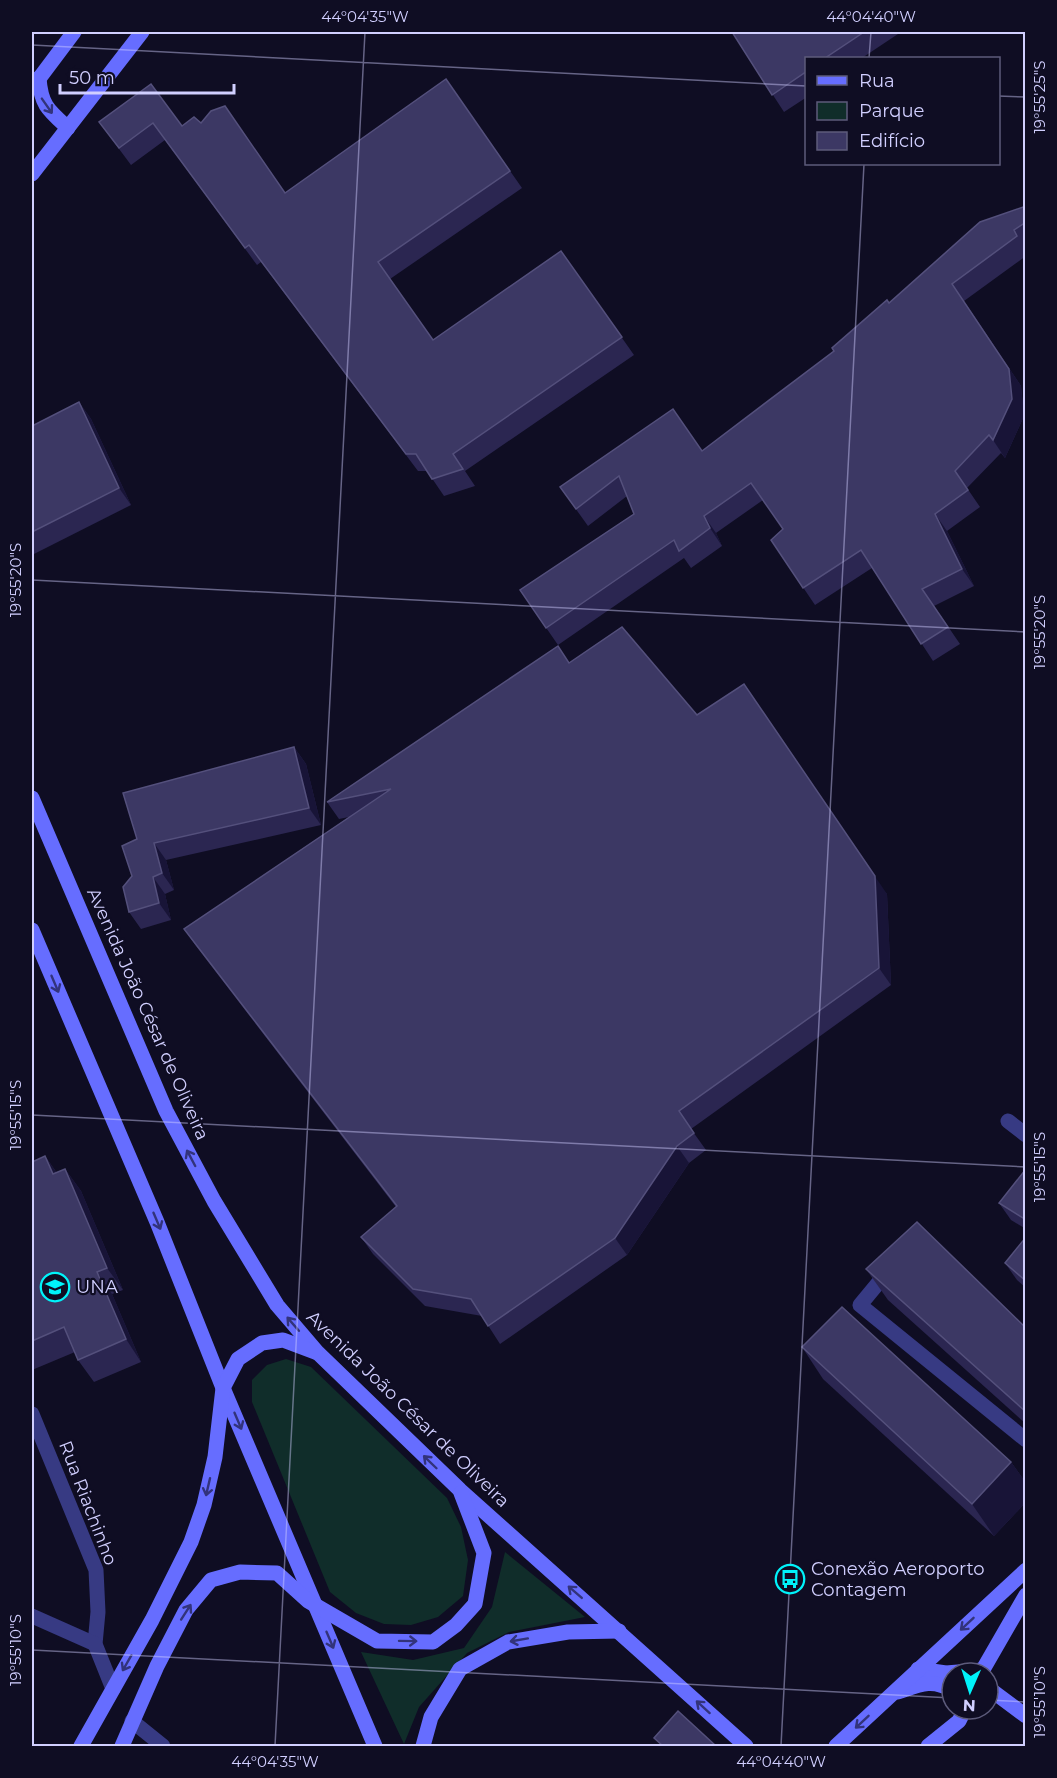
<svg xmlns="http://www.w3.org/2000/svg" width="1057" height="1778" viewBox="0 0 1057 1778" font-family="Montserrat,sans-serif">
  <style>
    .green { fill: #102d2a }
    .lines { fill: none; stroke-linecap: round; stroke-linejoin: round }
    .street { stroke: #373a83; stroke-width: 15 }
    .secondary { stroke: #666dff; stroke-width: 15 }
    .wall { fill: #2b2651 }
    .shaded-wall { fill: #181437 }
    .building { fill: #3c3864; stroke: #54507c; stroke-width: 1.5 }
    .oneway { stroke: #32337b }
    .ticks { fill: none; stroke: #d1cfff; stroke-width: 1.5; stroke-opacity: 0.45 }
    .labels { text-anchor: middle; stroke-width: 4.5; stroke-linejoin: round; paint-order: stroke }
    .street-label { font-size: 18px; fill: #d1cfff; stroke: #0f0d23 }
    .poi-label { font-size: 18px; fill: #d1cfff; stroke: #0f0d23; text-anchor: start }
    .neatline { fill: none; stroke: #d1cfff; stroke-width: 2 }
    .ticks-label { font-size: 15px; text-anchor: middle; fill: #d1cfff }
  </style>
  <rect width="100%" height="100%" fill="#0f0d23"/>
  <!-- green -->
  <g class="green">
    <polygon points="286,1359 311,1367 447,1498 461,1527 468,1560 463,1596 438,1617 411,1625 384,1624 356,1613 330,1592 252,1402 252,1380 267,1365"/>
    <polygon points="505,1552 585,1617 509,1632 467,1653 419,1707 404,1744 361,1652 413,1660 464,1648 492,1607"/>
  </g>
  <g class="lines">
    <!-- street -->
    <g class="street">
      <polyline points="1008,1121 1026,1135"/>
      <polyline points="889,1270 860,1305 1026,1440"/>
      <polyline points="32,1414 96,1570 98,1612 95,1644 113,1689"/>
      <polyline points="32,1616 95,1644"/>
      <polyline points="132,1721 163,1746"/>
    </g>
    <!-- secondary -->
    <g class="secondary">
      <path d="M 39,78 C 41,105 48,110 68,128"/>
      <polyline points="32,88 74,32"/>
      <polyline points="32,174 142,32"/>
      <polyline points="32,798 166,1111 214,1201 277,1305 318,1353 460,1490 746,1746"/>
      <polyline points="32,930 157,1222 223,1388 375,1746"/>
      <polyline points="918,1669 946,1673 983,1670"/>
      <polyline points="981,1673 1026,1595"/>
      <polyline points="988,1682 991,1690 1026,1716"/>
      <path d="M 898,1692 C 919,1685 931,1678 952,1690"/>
      <polyline points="81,1746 152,1620 191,1542 204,1505 215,1457 223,1388 238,1359 262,1343 283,1340 315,1352"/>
      <polyline points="122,1746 157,1666 186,1610 211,1580 240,1572 277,1573 308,1601 377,1641 433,1642 456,1625 475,1604 484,1553 461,1493"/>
      <polyline points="423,1746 431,1717 460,1669 508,1642 568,1632 619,1631"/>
      <polyline points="836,1746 1026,1570"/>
      <polyline points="928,1746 959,1721 965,1709"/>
    </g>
  </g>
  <!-- wall -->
  <g class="wall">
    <polygon points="732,32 901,32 862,58 807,58 807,97 784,112"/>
    <polygon points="446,79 522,188 390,279 433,340 561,251 634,355 465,471 475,486 444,496 427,471 418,471 261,262 257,265 165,140 131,165 99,122 151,84 182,126 285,193"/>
    <polygon points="1026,206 1026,256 964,301 1021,386 1024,416 1005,458 1001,453 967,488 980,507 947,531 974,586 934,606 960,644 933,661 872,568 815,605 771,540 783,529 763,500 716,533 722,546 691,568 684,558 558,645 520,590 634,514 627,496 588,526 560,487 702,451 834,351 889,303"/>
    <polygon points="79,402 91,419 131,505 32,555 32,426"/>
    <polygon points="569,663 697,715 887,894 891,985 691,1129 706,1150 689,1163 627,1255 500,1344 482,1316 425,1306 373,1254 361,1237 396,1207 196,946 184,929 349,817 339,819 327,802"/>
    <polygon points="294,747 306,764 321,825 166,860 174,890 165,894 171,920 141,929 129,912 132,876 137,839"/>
    <polygon points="45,1156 57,1173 65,1169 81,1191 123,1290 112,1294 141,1362 94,1382 78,1360 75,1352 32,1370 32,1162"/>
    <polygon points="1026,1169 1026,1229 1011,1220 999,1203"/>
    <polygon points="1026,1237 1026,1288 1017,1280 1005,1263"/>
    <polygon points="866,1269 1026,1328 1026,1424 888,1300"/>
    <polygon points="802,1347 1011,1462 1026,1483 1026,1502 994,1536 823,1379"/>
  </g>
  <!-- shaded-wall -->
  <g class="shaded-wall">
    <polygon points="964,301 1021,386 1024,416 1005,458 993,440"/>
    <polygon points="79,402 91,419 131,505 119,488"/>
    <polygon points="935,514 947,531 974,586 962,569"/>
    <polygon points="704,516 716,533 722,546 710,528"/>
    <polygon points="744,684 887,894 891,985 879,968"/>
    <polygon points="294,747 306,764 321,825 309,808"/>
    <polygon points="154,843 166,860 174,890 162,873"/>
    <polygon points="153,877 165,894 171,920 159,903"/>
    <polygon points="677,1146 689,1163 627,1255 615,1238"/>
    <polygon points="45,1156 61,1179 53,1174"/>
    <polygon points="65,1169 81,1191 123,1290 107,1268"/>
    <polygon points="97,1272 112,1294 141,1362 126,1339"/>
    <polygon points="1011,1462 1026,1483 1026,1502 994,1536 972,1504"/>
  </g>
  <!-- building -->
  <g class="building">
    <polygon points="732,32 864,32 825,58 807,58 807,71 772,95"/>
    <polygon points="446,79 510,171 378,262 433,340 561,251 622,337 453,454 463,469 432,479 416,454 406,454 249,245 245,248 153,123 119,148 99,122 151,84 182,126 194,117 201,123 211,111 225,106 285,193"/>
    <polygon points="1026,206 1026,222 1014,230 1017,236 952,284 1009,369 1012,399 993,440 989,435 955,471 968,490 935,514 962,569 922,589 948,627 921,644 861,550 803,588 771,540 783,529 751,483 704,516 710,528 679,551 674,540 546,628 520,590 634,514 619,476 576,509 560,487 673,409 702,451 834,351 832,348 887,300 889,303 980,222"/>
    <polygon points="79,402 119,488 32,532 32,426"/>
    <polygon points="622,627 697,715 744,684 875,876 879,968 679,1111 694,1133 677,1146 615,1238 488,1326 471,1299 413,1289 361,1237 397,1206 184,929 391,789 327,802 558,646 569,663"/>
    <polygon points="294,747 309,808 154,843 162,873 153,877 159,903 129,912 123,887 132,876 122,846 137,839 123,793"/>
    <polygon points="45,1156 53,1174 65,1169 107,1268 97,1272 126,1339 78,1360 64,1327 32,1341 32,1162"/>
    <polygon points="1026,1169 1026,1220 999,1203"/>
    <polygon points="917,1222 1026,1328 1026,1412 866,1269"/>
    <polygon points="1026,1237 1026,1281 1005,1263"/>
    <polygon points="842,1307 1011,1462 972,1504 802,1347"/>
    <polygon points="678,1711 716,1746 663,1746 654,1738"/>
  </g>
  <!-- one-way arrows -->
  <defs><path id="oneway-shaft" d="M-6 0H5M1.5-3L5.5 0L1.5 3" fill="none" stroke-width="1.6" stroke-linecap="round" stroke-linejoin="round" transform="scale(1.5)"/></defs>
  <g class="oneway">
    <use href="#oneway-shaft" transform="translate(47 106) rotate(55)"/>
    <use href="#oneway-shaft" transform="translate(55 984) rotate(67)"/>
    <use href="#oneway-shaft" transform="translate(191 1158) rotate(-118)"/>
    <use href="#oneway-shaft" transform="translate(157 1221) rotate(67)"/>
    <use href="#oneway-shaft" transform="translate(293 1324) rotate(-131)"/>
    <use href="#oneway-shaft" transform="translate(238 1421) rotate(67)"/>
    <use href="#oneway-shaft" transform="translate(430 1462) rotate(-136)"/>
    <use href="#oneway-shaft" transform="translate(208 1487) rotate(103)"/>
    <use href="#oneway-shaft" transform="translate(575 1592) rotate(-139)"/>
    <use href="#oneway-shaft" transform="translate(186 1612) rotate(-57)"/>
    <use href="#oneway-shaft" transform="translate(967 1624) rotate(137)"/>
    <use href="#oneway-shaft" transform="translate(330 1640) rotate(67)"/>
    <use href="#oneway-shaft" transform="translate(519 1640) rotate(170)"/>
    <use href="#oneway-shaft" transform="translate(408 1641) rotate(1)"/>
    <use href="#oneway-shaft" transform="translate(127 1663) rotate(120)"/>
    <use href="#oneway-shaft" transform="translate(703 1707) rotate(-138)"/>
    <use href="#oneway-shaft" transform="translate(862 1722) rotate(137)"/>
  </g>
  <!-- ticks -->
  <path class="ticks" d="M 32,45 L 806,86M 869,58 L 871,32M 998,96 L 1026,97M 32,580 L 1026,632M 32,1115 L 1026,1167M 32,1650 L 952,1698M 988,1700 L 1026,1702M 275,1746 L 365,32M 781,1746 L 864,164"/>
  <!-- icons -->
  <defs>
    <g id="university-ring" transform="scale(1.5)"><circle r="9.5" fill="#0f0d23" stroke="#00f3fa" stroke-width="1.5"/><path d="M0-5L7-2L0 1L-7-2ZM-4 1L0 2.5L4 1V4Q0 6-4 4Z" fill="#00f3fa"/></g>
    <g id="bus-ring" transform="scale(1.5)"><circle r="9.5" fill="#0f0d23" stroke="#00f3fa" stroke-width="1.5"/><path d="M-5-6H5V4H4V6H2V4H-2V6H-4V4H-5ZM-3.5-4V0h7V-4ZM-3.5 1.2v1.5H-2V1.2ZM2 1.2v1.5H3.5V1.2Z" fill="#00f3fa"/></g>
  </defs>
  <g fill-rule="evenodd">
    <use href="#university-ring" x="55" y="1287"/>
    <use href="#bus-ring" x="790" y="1579"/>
  </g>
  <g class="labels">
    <!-- street labels -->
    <g class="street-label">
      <text transform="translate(148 1014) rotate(66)" y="6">Avenida João César de Oliveira</text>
      <text transform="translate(408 1409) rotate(44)" y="6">Avenida João César de Oliveira</text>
      <text transform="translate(88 1503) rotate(69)" y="6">Rua Riachinho</text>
    </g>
    <!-- poi labels -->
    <g class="poi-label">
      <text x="76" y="1293">UNA</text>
      <text x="811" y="1575">Conexão Aeroporto<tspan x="811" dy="21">Contagem</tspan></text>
    </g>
  </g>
  <!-- border -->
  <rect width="1057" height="1778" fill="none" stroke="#0f0d23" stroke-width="66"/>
  <!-- legend -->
  <rect x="805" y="57" width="195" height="108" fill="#0f0d23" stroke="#5d5b7b" stroke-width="1.5"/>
  <rect x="817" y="76" width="30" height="9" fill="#666dff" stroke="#5d5b7b" stroke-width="1.5"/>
  <text x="859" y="87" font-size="18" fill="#d1cfff">Rua</text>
  <rect x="817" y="102" width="30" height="18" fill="#102d2a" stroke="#5d5b7b" stroke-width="1.5"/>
  <text x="859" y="117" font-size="18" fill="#d1cfff">Parque</text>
  <rect x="817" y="132" width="30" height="18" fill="#3c3864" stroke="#5d5b7b" stroke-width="1.5"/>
  <text x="859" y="147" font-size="18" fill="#d1cfff">Edifício</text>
  <!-- north arrow -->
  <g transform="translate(970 1691) rotate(183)"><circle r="28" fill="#0f0d23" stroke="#5d5b7b" stroke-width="1.5"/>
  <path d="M0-4.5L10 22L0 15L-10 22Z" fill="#00f3fa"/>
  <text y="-9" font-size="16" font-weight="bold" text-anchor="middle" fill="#d1cfff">N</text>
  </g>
  <!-- scale -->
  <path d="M60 84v9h174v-9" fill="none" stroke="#d1cfff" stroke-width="3"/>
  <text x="69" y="84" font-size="18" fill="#d1cfff" stroke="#0f0d23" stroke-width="4.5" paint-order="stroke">50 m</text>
  <rect x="33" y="33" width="991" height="1712" class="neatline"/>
  <g class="ticks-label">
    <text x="365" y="22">44°04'35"W</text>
    <text x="871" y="22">44°04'40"W</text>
    <text transform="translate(1040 97) rotate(-90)" y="5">19°55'25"S</text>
    <text transform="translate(16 580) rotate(-90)" y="5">19°55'20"S</text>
    <text transform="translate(1040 632) rotate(-90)" y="5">19°55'20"S</text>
    <text transform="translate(16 1115) rotate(-90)" y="5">19°55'15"S</text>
    <text transform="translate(1040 1167) rotate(-90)" y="5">19°55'15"S</text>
    <text transform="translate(16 1650) rotate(-90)" y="5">19°55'10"S</text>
    <text transform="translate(1040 1702) rotate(-90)" y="5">19°55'10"S</text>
    <text x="275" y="1767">44°04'35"W</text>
    <text x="781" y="1767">44°04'40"W</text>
  </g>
</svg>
